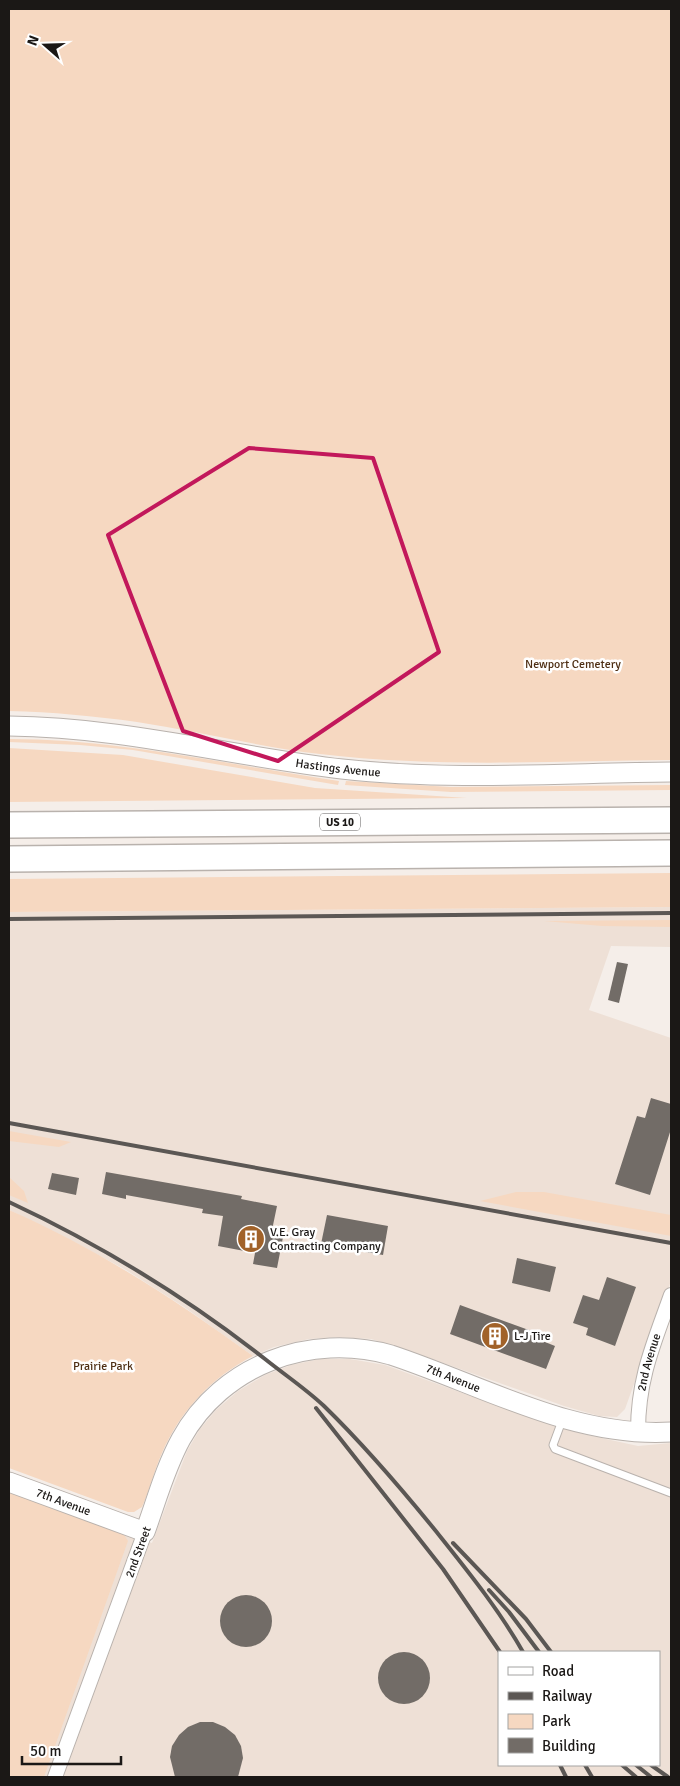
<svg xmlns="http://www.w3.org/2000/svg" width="680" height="1786" viewBox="0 0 680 1786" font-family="Signika,sans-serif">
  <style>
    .built { fill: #eee0d6; fill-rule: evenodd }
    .green { fill: #f6d8c1 }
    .building { fill: #726c67 }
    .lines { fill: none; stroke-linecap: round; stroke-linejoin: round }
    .lane-casing { stroke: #b9b2ad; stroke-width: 9 }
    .street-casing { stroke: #b9b2ad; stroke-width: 16 }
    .secondary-casing { stroke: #b9b2ad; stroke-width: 21 }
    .highway-casing { stroke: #b9b2ad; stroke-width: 28 }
    .lane { stroke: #fff; stroke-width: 7 }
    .street { stroke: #fff; stroke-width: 14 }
    .secondary { stroke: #fff; stroke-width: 19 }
    .highway { stroke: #fff; stroke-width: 25 }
    .rail { stroke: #5b5754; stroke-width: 4 }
    .marked { fill: none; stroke: #c2185b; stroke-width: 4; stroke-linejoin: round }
    .labels { text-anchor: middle; stroke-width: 5; stroke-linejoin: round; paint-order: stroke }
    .shield { fill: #fff; stroke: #5f5d5c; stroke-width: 1 }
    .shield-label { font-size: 11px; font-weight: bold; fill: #1b1816 }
    .park-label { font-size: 12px; fill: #4e2f14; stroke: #fff }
    .street-label { font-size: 12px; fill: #1b1816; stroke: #fff }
    .poi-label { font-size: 12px; fill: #1b1816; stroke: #fff; text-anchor: start }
  </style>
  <rect width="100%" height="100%" fill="#f5eee9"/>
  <!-- built -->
  <g class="built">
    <polygon points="671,907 671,947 611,946 589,1010 671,1038 671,1281 625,1409 617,1417 599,1416 564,1406 404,1349 371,1339 337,1337 309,1339 274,1347 253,1356 184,1307 126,1270 74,1242 9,1210 9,912"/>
    <path d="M 320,1359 L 350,1359 L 385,1365 L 551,1425 L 583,1434 L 638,1446 L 671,1443 L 671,1777 L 9,1777 L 83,1518 L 152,1543 L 187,1451 L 200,1429 L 216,1410 L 238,1391 L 265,1375 L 291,1365 ZM 499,1652 L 659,1652 L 659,1765 L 499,1765 Z"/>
  </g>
  <!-- green -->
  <g class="green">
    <path d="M 9,9 L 671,9 L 671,760 C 554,761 436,768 320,754 C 258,747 198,731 137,722 C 94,716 52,712 9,711 Z"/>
    <path d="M 9,739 C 121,739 228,765 339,781 L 338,785 L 133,750 L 80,745 L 9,742 Z"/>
    <polygon points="9,748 123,755 315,788 467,798 9,802"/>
    <polygon points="346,781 451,787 671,785 671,790 451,792 345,785"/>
    <polygon points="671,873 671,907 9,912 9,879"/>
    <polygon points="671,920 671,927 602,926 544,921"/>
    <polygon points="9,1131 71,1142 59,1147 9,1141"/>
    <polygon points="9,1177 24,1191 28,1203 9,1195"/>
    <polygon points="516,1192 544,1192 671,1215 671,1236 480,1201"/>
    <path d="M 9,1210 C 96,1248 176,1300 253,1356 C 212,1377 180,1411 162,1453 C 154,1471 150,1489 142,1507 L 134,1512 L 128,1512 L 9,1468 Z"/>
    <polygon points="9,1491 123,1533 128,1541 44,1777 9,1777"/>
  </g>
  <!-- building -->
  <g class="building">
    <polygon points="617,962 628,964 619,1003 608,1000"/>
    <polygon points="651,1098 671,1104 671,1129 650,1195 615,1184 637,1116 645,1118"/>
    <polygon points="106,1172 242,1196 241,1199 277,1206 272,1230 284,1232 277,1268 253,1264 255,1253 218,1246 223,1216 202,1213 203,1209 126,1195 126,1199 102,1194"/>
    <polygon points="52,1173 79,1178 76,1195 48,1189"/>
    <polygon points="327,1215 388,1226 383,1255 321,1244"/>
    <polygon points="517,1258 556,1267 550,1292 512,1283"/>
    <polygon points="607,1277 636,1287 615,1346 586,1335 588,1328 573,1323 583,1295 599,1300"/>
    <polygon points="460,1305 537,1333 535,1338 555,1346 546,1369 450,1334"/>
    <circle cx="246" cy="1621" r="26"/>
    <circle cx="404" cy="1678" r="26"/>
    <polygon points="200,1722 213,1722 225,1727 235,1735 241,1746 243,1758 238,1777 175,1777 170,1757 172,1746 179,1735 188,1727"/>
  </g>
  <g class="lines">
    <!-- lane casing -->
    <g class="lane-casing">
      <polyline id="lane" points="563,1418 553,1445 555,1449 671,1493"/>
    </g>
    <!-- street casing -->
    <g class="street-casing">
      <g id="street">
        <path id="s1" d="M 638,1431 C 638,1378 654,1343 671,1295"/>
        <polyline points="55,1777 145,1532"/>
      </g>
    </g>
    <!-- secondary casing -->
    <g class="secondary-casing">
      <g id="secondary">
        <path id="s2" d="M 9,726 C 122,727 231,756 342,769 C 451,781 562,773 671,772"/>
        <path id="s3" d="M 9,1482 L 145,1532 C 156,1502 165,1468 181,1439 C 222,1365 310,1332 391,1355 C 482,1385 573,1438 671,1432"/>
      </g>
    </g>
    <!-- highway casing -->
    <g class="highway-casing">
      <g id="highway">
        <polyline points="9,825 671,820"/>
        <polyline points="9,859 671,853"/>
      </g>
    </g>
    <!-- lane -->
    <use href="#lane" class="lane"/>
    <!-- street -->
    <use href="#street" class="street"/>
    <!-- secondary -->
    <use href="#secondary" class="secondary"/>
    <!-- highway -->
    <use href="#highway" class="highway"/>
    <!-- rail -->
    <g class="rail">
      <polyline points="9,919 671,913"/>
      <polyline points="9,1123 671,1243"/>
      <path d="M 9,1202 C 101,1245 186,1297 265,1359 C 285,1375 306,1389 324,1406 C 364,1445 400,1487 435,1530 C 466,1569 498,1608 523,1652"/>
      <polyline points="316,1408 443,1569 500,1652"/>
      <polyline points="453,1543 526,1619 551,1652"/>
      <polyline points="489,1590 509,1612 539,1652"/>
      <polyline points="560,1765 566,1777"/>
      <polyline points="585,1765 592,1777"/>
      <polyline points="622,1765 636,1777"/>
      <polyline points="636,1765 651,1777"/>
      <polyline points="651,1765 668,1777"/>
    </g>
  </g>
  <!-- marked area -->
  <path class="marked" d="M 249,448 L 373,458 L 439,652 L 278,761 L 183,731 L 108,535 Z"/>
  <!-- icons -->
  <defs>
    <g id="building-disc" transform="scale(1.4375)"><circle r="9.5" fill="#a16229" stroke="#fff"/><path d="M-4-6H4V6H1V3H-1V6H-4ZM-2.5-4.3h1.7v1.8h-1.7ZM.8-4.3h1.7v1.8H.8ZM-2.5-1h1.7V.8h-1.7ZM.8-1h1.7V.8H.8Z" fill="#fff"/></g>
  </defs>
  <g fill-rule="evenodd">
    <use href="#building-disc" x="251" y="1239"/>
    <use href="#building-disc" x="495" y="1336"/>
  </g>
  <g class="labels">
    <!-- shield labels -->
    <rect class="shield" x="320" y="813.5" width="40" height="17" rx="4"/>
    <g class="shield-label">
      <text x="340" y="826">US 10</text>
    </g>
    <!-- park labels -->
    <g class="park-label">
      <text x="573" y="668">Newport Cemetery</text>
      <text x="103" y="1370">Prairie Park</text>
    </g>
    <!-- street labels -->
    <g class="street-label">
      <text dy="4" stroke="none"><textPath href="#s2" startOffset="332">Hastings Avenue</textPath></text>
      <text dy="4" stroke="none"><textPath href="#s1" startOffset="70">2nd Avenue</textPath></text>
      <text dy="4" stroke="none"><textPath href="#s3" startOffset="555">7th Avenue</textPath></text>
      <text dy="4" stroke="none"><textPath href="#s3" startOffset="58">7th Avenue</textPath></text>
      <text transform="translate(138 1552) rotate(-70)" y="4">2nd Street</text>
    </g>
    <!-- poi labels -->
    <g class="poi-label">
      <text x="270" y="1236">V.E. Gray<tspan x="270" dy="14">Contracting Company</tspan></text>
      <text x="514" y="1340">L-J Tire</text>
    </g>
  </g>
  <!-- border -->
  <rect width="680" height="1786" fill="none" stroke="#1b1816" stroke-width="20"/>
  <!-- legend -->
  <rect x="498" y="1651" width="162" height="115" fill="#ffffff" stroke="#a4a3a2"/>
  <rect x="508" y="1667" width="25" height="8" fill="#ffffff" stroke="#a4a3a2"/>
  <text x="542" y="1676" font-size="15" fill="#1b1816">Road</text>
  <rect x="508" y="1692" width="25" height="8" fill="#5b5754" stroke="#a4a3a2"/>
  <text x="542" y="1701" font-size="15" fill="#1b1816">Railway</text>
  <rect x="508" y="1714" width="25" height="15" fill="#f6d8c1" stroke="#a4a3a2"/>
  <text x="542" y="1726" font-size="15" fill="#1b1816">Park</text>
  <rect x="508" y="1738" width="25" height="15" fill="#726c67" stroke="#a4a3a2"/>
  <text x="542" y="1751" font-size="15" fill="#1b1816">Building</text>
  <!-- north arrow -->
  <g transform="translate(45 45) rotate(290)" stroke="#ffffff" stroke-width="4" paint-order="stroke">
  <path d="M0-4L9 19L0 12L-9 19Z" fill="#1b1816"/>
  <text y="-8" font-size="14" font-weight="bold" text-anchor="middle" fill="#1b1816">N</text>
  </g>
  <!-- scale -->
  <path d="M22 1756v8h99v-8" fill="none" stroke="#1b1816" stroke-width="2.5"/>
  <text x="30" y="1756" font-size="15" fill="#1b1816" stroke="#ffffff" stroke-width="4" paint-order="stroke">50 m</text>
</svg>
